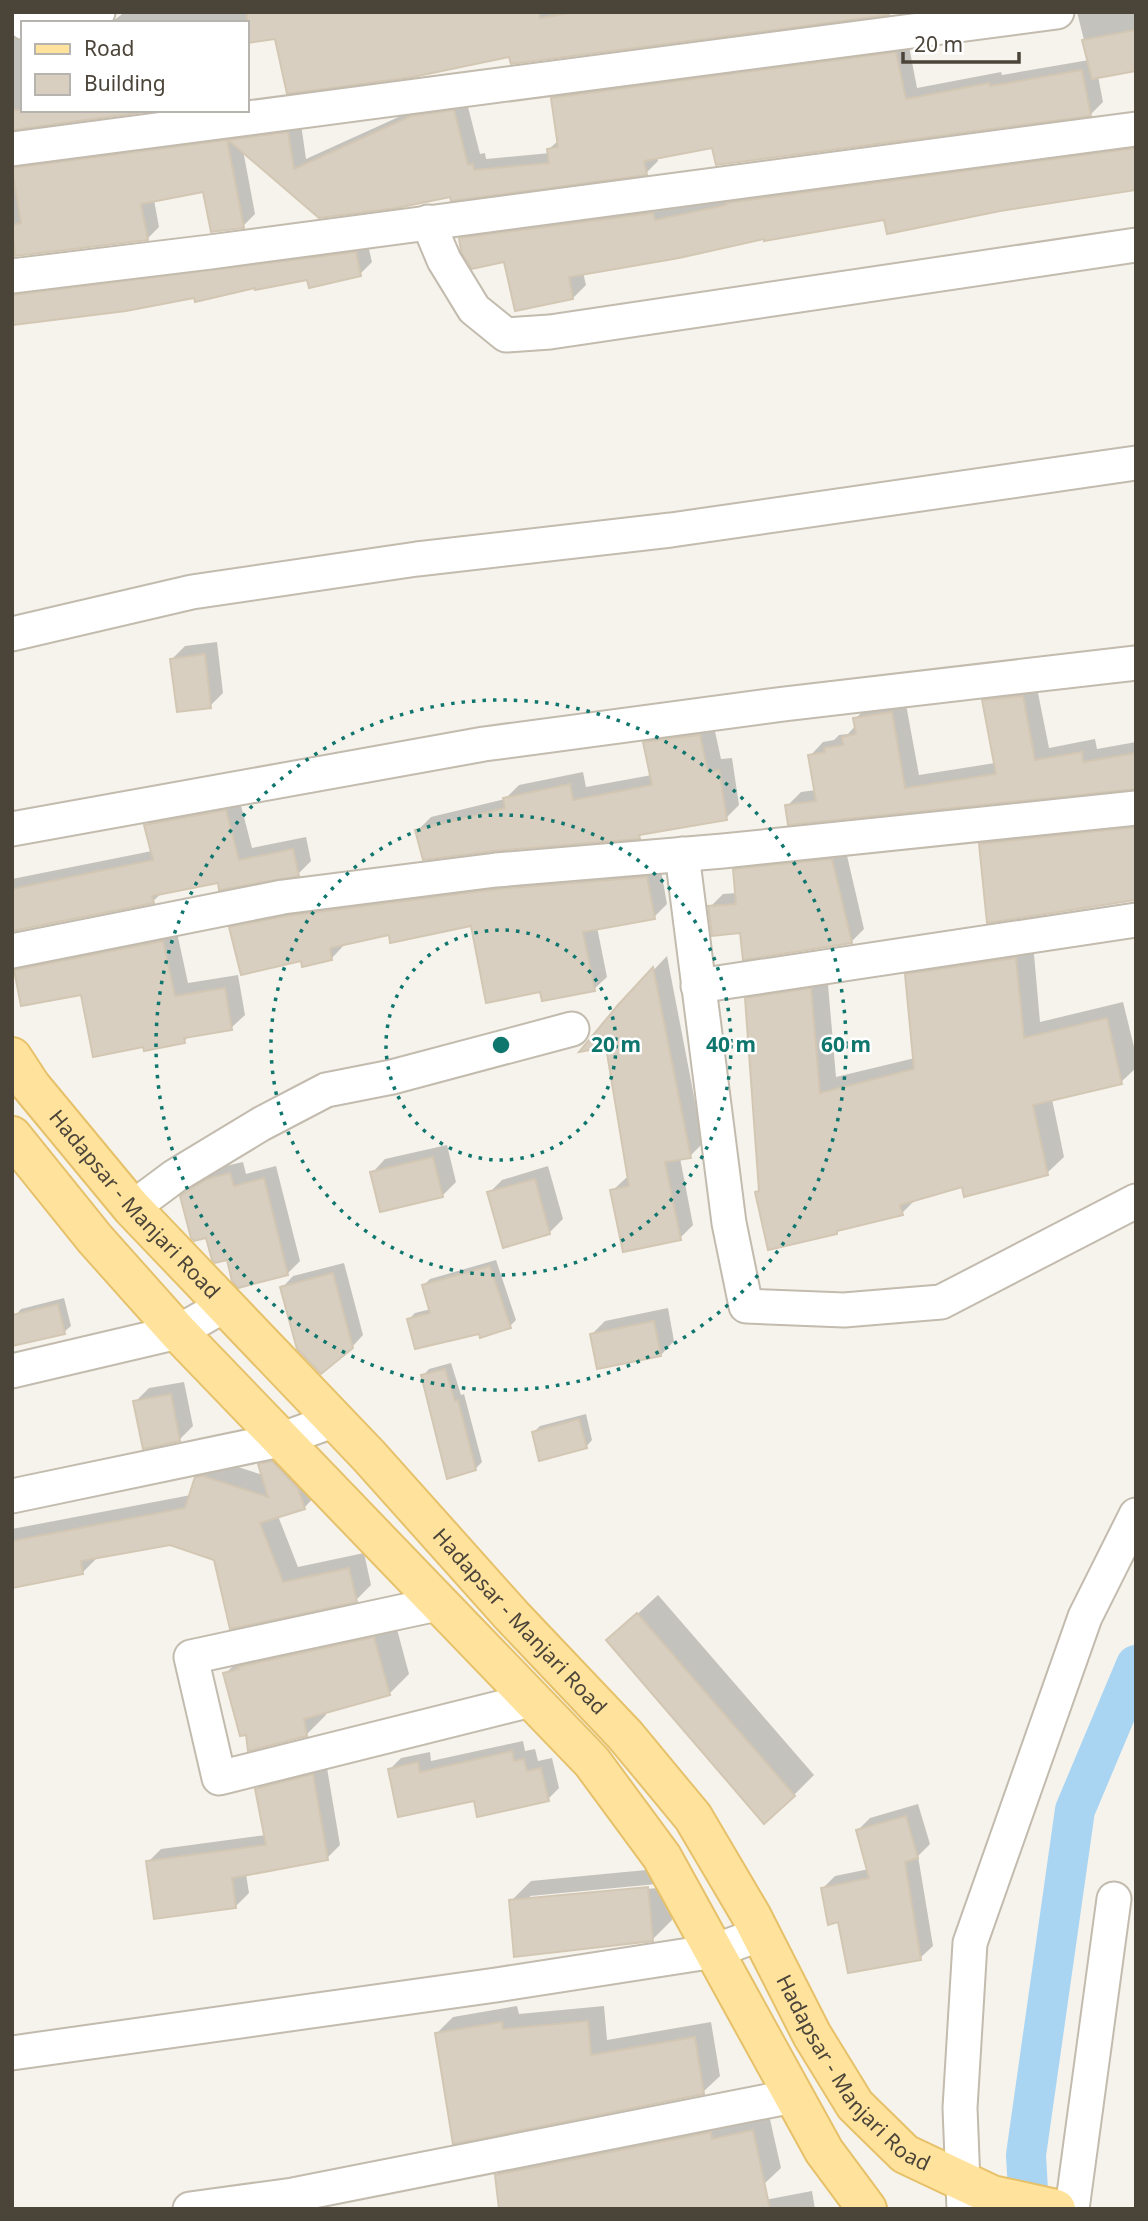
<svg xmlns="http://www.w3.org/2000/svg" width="1148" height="2221" viewBox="0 0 1148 2221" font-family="'Noto Sans',sans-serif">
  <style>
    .shadow { fill: #0003; fill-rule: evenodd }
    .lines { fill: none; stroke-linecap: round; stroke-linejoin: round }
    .canal { stroke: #a9d4f2; stroke-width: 40 }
    .building { fill: #d8cfc1; stroke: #d3c7b4; stroke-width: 2 }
    .street-casing { stroke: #c2bbae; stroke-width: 37 }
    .primary-casing { stroke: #e6c16a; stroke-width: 42 }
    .street { stroke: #fff; stroke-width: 33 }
    .primary { stroke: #ffe39c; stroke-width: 38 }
    .ring { fill: none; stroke: #0f766e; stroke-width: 3.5; stroke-dasharray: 3.5 7 }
    .labels { text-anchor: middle; stroke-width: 5; stroke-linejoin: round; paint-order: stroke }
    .street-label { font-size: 21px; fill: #4b4439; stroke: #fff }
    .centre { fill: #0f766e; stroke: #fff; stroke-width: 3.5 }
    .ring-label { font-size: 21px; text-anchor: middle; font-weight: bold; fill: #0f766e; stroke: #fff; stroke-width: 5; stroke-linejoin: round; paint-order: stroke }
  </style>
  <rect width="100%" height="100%" fill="#f6f3ec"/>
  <!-- shadow -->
  <g class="shadow">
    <polygon points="12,12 18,12 23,24 23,110 12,128"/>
    <polygon points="125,12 894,12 513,62 510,55 276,37 247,42 247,23 94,23 114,20"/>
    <polygon points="1077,12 1136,12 1136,69 1098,76 1103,102 1091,114 718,163 713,146 657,157 658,161 646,173 452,195 320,216 243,150 255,214 243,226 205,190 154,200 159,227 147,239 12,255 12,152 207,133 209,141 240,135 241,141 248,134 301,124 306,159 425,105 466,99 480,154 485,153 486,159 550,153 549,149 559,140 552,98 565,86 908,41 917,88 1001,72 1002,75 1089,60"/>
    <polygon points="1136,138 1136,189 1000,209 885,218 765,237 583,272 586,285 573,298 506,260 461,239 473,226 666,200 667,208 737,194"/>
    <polygon points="367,241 372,262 360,274 309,278 49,321 12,324 12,279"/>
    <polygon points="217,642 223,693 210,706 172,659 185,646"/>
    <polygon points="1036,683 1049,748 1095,739 1097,749 1136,742 1136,787 787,806 801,792 816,790 810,756 823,742 834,740 839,735 848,734 856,725 855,719 869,705 905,699 919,775 995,763 984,701 997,687"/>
    <polygon points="713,722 721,759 732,758 739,805 726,818 644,832 639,837 417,831 431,817 505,799 519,785 583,772 586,787 652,775 645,743 659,729"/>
    <polygon points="239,798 252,848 306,837 311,861 298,874 219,881 162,893 153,901 12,930 12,879 152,851 146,825 159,812"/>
    <polygon points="1136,816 1136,900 980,844 994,831"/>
    <polygon points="845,847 864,929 851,942 741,932 710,907 723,894 737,893 734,870 747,857"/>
    <polygon points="660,865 667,904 654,917 597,927 607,977 594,989 542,990 472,924 390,933 344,943 344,945 332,958 302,959 231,928 243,915"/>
    <polygon points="176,928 188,983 238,975 245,1015 231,1028 191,1035 184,1041 145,1045 82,993 16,970 30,957"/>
    <polygon points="1033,943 1040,1022 1123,1002 1136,1055 1136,1068 1121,1082 1052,1099 1064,1157 1047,1173 963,1185 917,1198 902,1213 841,1228 836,1232 757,1192 761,1188 746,999 763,982 827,973 836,1077 915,1058 907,975 924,958"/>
    <polygon points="667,956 703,1143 690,1156 680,1158 693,1225 680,1238 612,1191 626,1178 630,1177 619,1006"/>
    <polygon points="447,1145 456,1182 443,1195 372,1173 385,1159"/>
    <polygon points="243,1162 246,1174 276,1166 300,1261 287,1274 228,1258 208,1236 182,1197 195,1184 221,1167"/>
    <polygon points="548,1166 563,1219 549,1233 489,1193 502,1180"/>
    <polygon points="496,1260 516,1320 510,1326 480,1332 409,1319 415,1313 431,1309 424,1285 430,1279"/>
    <polygon points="344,1263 363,1335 352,1347 282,1288 293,1276"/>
    <polygon points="64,1298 71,1326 64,1332 15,1316 21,1309"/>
    <polygon points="668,1308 674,1341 661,1355 592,1334 605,1321"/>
    <polygon points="451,1363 461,1395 464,1394 482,1462 475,1469 423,1376 429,1369"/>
    <polygon points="184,1382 193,1426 179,1440 135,1402 149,1388"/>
    <polygon points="586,1414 592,1440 586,1447 534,1432 540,1426"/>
    <polygon points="275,1449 319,1492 304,1508 278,1516 298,1567 364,1553 371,1585 356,1600 231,1627 216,1558 170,1543 98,1557 82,1573 12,1586 12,1529 191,1495 197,1478 213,1463 219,1461 263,1475 260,1465"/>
    <polygon points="658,1595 814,1775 794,1795 608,1641"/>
    <polygon points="394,1618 409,1674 389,1694 325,1711 326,1715 306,1735 247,1732 225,1674 245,1654"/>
    <polygon points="523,1741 525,1751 535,1749 538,1761 552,1758 559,1788 548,1799 475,1799 390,1769 401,1758 430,1752 431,1761"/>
    <polygon points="326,1762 340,1845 327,1858 246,1874 249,1893 235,1907 148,1862 161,1849 266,1835 257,1789 271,1776"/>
    <polygon points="918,1804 930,1844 918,1856 933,1946 920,1958 839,1920 823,1888 835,1876 869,1869 858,1830 870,1818"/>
    <path d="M 667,1868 L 672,1920 L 653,1939 L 511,1901 L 531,1881 ZM 657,1884 L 657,1888 L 530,1900 L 530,1896 Z"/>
    <polygon points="517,2006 519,2014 604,2006 607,2040 711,2022 720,2076 703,2092 437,2033 453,2017"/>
    <polygon points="769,2115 781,2168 764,2184 496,2175 513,2159"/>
    <polygon points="812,2191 815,2209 751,2209 759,2201"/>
  </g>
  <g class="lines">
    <!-- canal -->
    <polyline class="canal" points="1029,2209 1026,2155 1075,1810 1136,1665"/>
  </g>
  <!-- building -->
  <g class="building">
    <polygon points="247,12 539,12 540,18 575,12 888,12 889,15 511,64 509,57 413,77 287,94 275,39 247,43"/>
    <polygon points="1136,30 1136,71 1092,79 1082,40"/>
    <polygon points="896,52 906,99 989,83 990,86 1082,70 1091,116 716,165 712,148 644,161 647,175 451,201 450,197 397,208 319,218 228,140 288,132 294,169 411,116 454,110 468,165 473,164 474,170 549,163 547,149 558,147 551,98"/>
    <polygon points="12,110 159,110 12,130"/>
    <polygon points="227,140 244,228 211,232 203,192 141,204 148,240 15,256 12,225 21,223 12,168"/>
    <polygon points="1136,148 1136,190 1000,211 887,234 884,220 764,241 764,239 679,258 569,277 573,299 515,311 504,262 472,269 461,252 459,238 653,213 655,220 726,205 726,203"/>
    <polygon points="356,252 361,276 309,288 307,280 255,290 255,288 195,302 194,298 126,311 12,325 12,295"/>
    <polygon points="205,654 211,708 177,712 170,659"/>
    <polygon points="1023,696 1035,760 1082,752 1083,762 1136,753 1136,789 788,825 785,805 816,801 808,755 825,752 824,748 843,745 842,737 856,734 853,718 892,712 905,788 996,774 982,700"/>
    <polygon points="700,735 708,772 719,770 727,820 639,835 640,839 494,851 423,860 415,830 505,808 503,798 570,784 573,800 652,785 643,742"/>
    <polygon points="226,810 239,860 293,849 299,876 219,890 218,883 152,896 154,903 12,931 12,889 153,860 144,825"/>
    <polygon points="1136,827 1136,900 987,923 979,844"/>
    <polygon points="832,859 852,943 743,960 740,933 712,936 708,906 736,904 733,869"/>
    <polygon points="647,877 655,919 583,932 595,991 542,1001 540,992 486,1003 471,926 390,943 389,935 330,948 332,960 302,967 301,961 241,975 229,927 286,916 498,889"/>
    <polygon points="163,941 175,996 225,988 232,1030 184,1038 185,1043 144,1051 143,1047 93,1057 81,995 21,1006 14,970"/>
    <polygon points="1016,958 1024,1038 1107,1018 1122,1084 1033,1105 1048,1175 964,1197 962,1187 900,1205 903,1215 837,1231 837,1234 768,1250 755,1192 759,1191 745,998 811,988 820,1093 914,1069 905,974"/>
    <polygon points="653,967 691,1158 665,1162 681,1240 623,1252 610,1190 629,1186 606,1047 579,1052 618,1005"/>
    <polygon points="433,1157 443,1197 380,1212 370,1172"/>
    <polygon points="230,1173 234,1186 264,1178 288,1275 238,1288 232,1281 227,1260 215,1263 212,1260 206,1238 194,1241 191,1238 180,1196 207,1179"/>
    <polygon points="535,1179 550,1234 503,1248 487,1192"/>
    <polygon points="490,1266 511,1328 480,1338 479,1334 415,1349 407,1319 430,1313 422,1285"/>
    <polygon points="333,1273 353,1348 321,1374 297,1349 280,1287"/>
    <polygon points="58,1304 65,1334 12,1346 12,1315"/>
    <polygon points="654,1321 661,1356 597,1369 590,1334"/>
    <polygon points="445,1369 455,1401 458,1400 476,1470 447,1479 421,1375"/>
    <polygon points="171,1394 180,1441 143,1449 133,1401"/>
    <polygon points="579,1419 587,1448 539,1461 532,1432"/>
    <polygon points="272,1461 298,1488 305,1509 260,1523 283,1582 349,1568 357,1602 230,1629 214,1560 170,1545 81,1561 83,1574 12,1588 12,1541 185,1508 195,1477 203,1476 268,1497 258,1464"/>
    <polygon points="637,1613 795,1796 764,1824 606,1640"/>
    <polygon points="374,1637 390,1695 304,1719 307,1736 248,1751 246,1735 240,1736 223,1673 239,1669 238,1667"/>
    <polygon points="512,1751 514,1761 524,1759 527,1771 541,1768 549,1801 477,1817 474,1801 398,1817 388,1769 418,1762 420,1772"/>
    <polygon points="313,1774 328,1860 232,1878 236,1908 154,1919 146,1861 266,1845 255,1789"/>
    <polygon points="906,1816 918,1858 905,1862 921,1960 848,1973 838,1922 828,1925 821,1888 869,1878 856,1830"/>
    <polygon points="648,1887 653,1941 514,1957 509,1900"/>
    <polygon points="588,2021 591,2055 695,2037 704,2094 453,2144 435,2033 502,2022 503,2029"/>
    <polygon points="753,2130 770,2209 499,2209 495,2175 711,2132 712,2139"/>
  </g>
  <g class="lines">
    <!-- street casing -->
    <g class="street-casing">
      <g id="street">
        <polyline points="25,23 98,12"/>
        <polyline points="12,149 1057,12"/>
        <polyline points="428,222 444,260 474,309 506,335 550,332 1136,245"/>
        <polyline points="12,276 210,252 1136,129"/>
        <polyline points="12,634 192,592 417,559 671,530 1136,463"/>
        <polyline points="12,829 484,744 784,704 1136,663"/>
        <polyline points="682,854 729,1223 746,1306 844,1310 941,1302 1136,1201"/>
        <polyline points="12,951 283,897 496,870 723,851 1136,808"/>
        <polyline points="698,986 1136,920"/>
        <polyline points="132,1208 175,1176 261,1124 326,1090 392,1077 572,1029"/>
        <polyline points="12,1371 178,1332 225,1305"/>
        <polyline points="12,1496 280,1440 335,1420"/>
        <polyline points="437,1604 191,1657 219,1778 531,1700"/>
        <polyline points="12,2053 496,1985 715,1951 760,1934"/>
        <polyline points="190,2209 293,2195 793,2096"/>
        <polyline points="964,2209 960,2108 970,1943 1085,1617 1136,1515"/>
        <polyline points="1072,2209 1114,1899"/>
      </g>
    </g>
    <!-- primary casing -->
    <g class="primary-casing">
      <g id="primary">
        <path id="s1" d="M 12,1057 L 31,1086 L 132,1208 L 369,1456 L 513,1617 L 625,1735 L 693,1817 L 752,1917 L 812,2035 L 855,2105 L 905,2154 L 992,2195 L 1056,2209"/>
        <polyline points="12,1136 95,1239 178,1332 592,1762 662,1857 824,2151 867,2209"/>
      </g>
    </g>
    <!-- street -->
    <use href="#street" class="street"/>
    <!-- primary -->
    <use href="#primary" class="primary"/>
  </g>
  <!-- distance rings -->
  <g class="ring">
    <circle cx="501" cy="1045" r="115"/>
    <circle cx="501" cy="1045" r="230"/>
    <circle cx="501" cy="1045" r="345"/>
  </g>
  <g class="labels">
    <!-- street labels -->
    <g class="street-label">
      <text dy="7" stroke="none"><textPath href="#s1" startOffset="192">Hadapsar - Manjari Road</textPath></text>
      <text dy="7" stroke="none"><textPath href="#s1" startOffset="760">Hadapsar - Manjari Road</textPath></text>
      <text dy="7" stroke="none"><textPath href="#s1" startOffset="1326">Hadapsar - Manjari Road</textPath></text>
    </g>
  </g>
  <circle cx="501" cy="1045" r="10" class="centre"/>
  <g class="ring-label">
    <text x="616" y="1052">20 m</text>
    <text x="731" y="1052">40 m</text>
    <text x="846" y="1052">60 m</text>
  </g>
  <!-- border -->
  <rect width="1148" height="2221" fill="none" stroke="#4b4439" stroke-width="28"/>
  <!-- legend -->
  <rect x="21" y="21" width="228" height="91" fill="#ffffff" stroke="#b7b4b0" stroke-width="2"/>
  <rect x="35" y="44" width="35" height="10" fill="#ffe39c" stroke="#b7b4b0" stroke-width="2"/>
  <text x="84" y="56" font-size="21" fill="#4b4439">Road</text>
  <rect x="35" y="74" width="35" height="21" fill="#d8cfc1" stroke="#b7b4b0" stroke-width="2"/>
  <text x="84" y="91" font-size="21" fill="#4b4439">Building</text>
  <!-- scale -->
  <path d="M903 52v10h116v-10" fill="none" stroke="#4b4439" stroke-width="3.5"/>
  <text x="914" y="52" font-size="21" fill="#4b4439" stroke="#ffffff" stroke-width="5" paint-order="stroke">20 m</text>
</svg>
